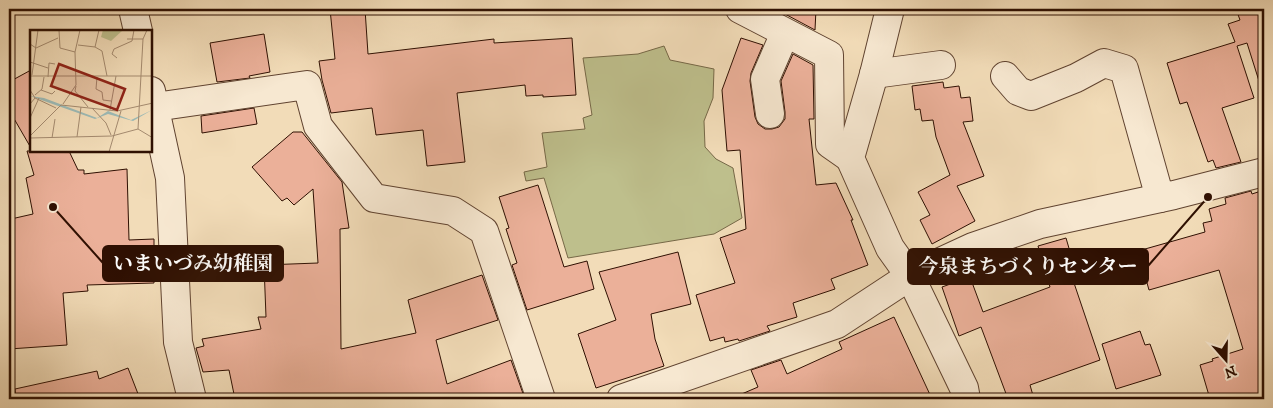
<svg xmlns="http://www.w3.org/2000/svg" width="1273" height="408" viewBox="0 0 1273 408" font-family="'IM FELL DW Pica','Noto Serif JP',serif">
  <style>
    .green { fill: #bebf8c; stroke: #766847 }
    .building { fill: #ebb099; stroke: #2f1002 }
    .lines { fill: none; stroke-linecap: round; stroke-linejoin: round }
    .street-casing { stroke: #604330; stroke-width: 30 }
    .street { stroke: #f7e8d1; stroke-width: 28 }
    .inset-road { fill: none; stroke: #a48a6f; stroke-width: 1 }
    .view { fill: #8f2418; fill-opacity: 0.15; stroke: #8f2418; stroke-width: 2.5 }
    .inset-edge { fill: none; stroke: #2f1002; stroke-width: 2.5 }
    .leader { fill: none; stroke: #2f1002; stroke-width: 2 }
    .callout-dot { fill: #2f1002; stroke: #f7e8d1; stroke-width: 2 }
    .callout { fill: #2f1002; stroke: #2f1002; stroke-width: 2 }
    .callout-label { font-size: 20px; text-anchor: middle; font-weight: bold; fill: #fff }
  </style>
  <rect width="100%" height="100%" fill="#f2dcb8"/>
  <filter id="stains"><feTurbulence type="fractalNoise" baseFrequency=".004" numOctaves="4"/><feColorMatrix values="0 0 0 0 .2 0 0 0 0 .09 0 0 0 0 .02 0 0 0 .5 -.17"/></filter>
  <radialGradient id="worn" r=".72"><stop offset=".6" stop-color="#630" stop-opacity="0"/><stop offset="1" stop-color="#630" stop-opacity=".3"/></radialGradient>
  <!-- green -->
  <polygon class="green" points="664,46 670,60 714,69 713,98 704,121 705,147 716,159 733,168 742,218 714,234 568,258 544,178 526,181 524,172 547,167 542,133 585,129 583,118 592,115 583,58 638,54"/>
  <!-- building -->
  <g class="building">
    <polygon points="330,9 365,9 368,54 494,39 494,43 572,38 576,95 543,97 543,95 526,96 525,85 457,93 465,162 427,166 423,130 376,135 372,108 331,113 322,80 319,61 335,59"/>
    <polygon points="785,9 816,9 815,30 785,14"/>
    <polygon points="1236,9 1264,9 1264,80 1259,81 1247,43 1237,46 1254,98 1222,108 1241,162 1216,168 1213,160 1208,162 1187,102 1180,104 1167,63 1235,42 1228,24 1240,20"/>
    <polygon points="264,34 270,72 249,76 250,78 217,82 210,43"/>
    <polygon points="741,38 763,45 751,73 750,81 755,117 758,124 765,129 772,129 779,127 785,119 785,112 781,81 793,54 813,65 814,119 809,119 816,185 836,183 853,220 851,220 868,265 831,279 835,289 793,303 797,317 767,326 770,331 739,341 738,339 725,342 724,337 710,341 696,295 735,283 720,238 746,229 740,150 727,151 722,90"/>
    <polygon points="31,70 31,148 9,110 9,82"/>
    <polygon points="943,82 944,88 959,86 961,98 970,97 973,121 963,122 984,176 957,186 975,221 932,244 920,220 930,215 918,192 950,175 936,137 933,120 922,121 920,109 915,110 912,86"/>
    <polygon points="254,108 257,124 202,133 201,116"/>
    <polygon points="293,132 302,132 342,182 349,228 340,229 341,349 416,333 408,300 482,275 498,320 436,340 447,384 511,360 525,399 235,399 229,370 203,372 196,348 204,346 202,339 261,329 258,317 266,317 264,265 318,263 313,189 294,205 287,198 282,201 252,167"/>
    <polygon points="27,151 69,151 78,170 84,170 84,174 127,169 129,240 154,239 154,283 87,285 88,291 63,293 67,345 9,349 9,240 13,239 11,219 33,214 26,178 34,175"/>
    <polygon points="538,185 564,267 587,261 594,289 527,310 512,265 517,263 506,229 509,228 499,197"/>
    <polygon points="1264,190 1264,399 1258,399 1256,394 1238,399 1210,399 1200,365 1213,361 1212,359 1243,349 1219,270 1149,290 1138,251 1205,232 1203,223 1212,221 1209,209 1226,204 1225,198 1251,191 1252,194"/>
    <polygon points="1066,238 1078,279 1073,280 1100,360 1030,385 1034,399 1008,399 981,327 959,336 942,287 970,277 983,312 1050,287 1038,246"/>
    <polygon points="678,252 691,304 651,314 655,339 664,366 596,388 578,334 616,320 599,272"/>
    <polygon points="894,317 932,399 730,399 758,387 751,370 781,360 787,374 842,349 839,342"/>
    <polygon points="1140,331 1145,345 1150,344 1161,375 1116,389 1102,344"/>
    <polygon points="128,368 140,399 16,399 15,389 97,371 99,379"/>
  </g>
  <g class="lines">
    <!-- street casing -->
    <g class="street-casing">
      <g id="street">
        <polyline points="133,9 138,31"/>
        <polyline points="740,9 829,55 830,144 850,158"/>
        <polyline points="890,9 874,74 850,158 890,248 910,276 964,388 966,399"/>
        <polyline points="874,74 941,65"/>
        <polyline points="1005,76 1018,91 1031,96 1076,78 1104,63 1124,69 1160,198"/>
        <polyline points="151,91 170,178 178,342 192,399"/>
        <polyline points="155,107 307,85 318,126 374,198 453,211 484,231 541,399"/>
        <polyline points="770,114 765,79 785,33"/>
        <polyline points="621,399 837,324 910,276 973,247 1040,224 1174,195 1264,172"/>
      </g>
    </g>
    <!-- street -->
    <use href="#street" class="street"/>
  </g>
  <!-- overview -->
  <g transform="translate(30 30)">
    <rect width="122" height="122" fill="#f2dcb8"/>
    <path d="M 73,0 L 93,0 L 81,11 L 71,7 Z" fill="#bebf8c"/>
    <path d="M 0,66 L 14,68 L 67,88 L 78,81 L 101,90 L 122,80 L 103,91 L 78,84 L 65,89 Z" fill="#9cbab6"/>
    <path class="inset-road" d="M 29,0 L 30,18 L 45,22M 97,9 L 113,9M 0,14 L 6,18 L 28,8M 48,15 L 65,17 L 72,21 L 77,46M 65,17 L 69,0M 87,28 L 82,24 L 84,19 L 102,11 L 104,0M 0,32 L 18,38M 2,45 L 8,0M 0,46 L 123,46M 18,47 L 19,33 L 25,34M 67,47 L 66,59 L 72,62 L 73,70 L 81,71M 46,56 L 45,61 L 58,77M 0,60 L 5,68 L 0,74M 11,60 L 22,64 L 25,61M 5,65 L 12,59 L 14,47M 5,68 L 26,78M 33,74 L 46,55 L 45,22 L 50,0M 62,78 L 76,93 L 81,105M 80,80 L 86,46M 0,88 L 9,68M 108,99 L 113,9 L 117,0M 0,106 L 31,75 L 87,81 L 123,73M 47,107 L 51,77M 0,108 L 82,106 L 108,99 L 123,108M 22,108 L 25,89M 79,122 L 91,81"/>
    <path class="view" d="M 29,34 L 95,59 L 87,80 L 21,56 Z"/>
    <rect width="122" height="122" class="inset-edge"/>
  </g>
  <!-- callouts -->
  <path class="leader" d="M53 207L103 263M1208 197L1148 266"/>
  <g class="callout-dot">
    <circle cx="53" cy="207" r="5"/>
    <circle cx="1208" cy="197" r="5"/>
  </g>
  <g class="callout">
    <rect x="103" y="246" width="180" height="35" rx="5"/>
    <rect x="908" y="249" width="240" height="35" rx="5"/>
  </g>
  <g class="callout-label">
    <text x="193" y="270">いまいづみ幼稚園</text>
    <text x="1028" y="273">今泉まちづくりセンター</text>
  </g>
  <!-- margin -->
  <rect width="1273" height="408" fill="none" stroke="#f2dcb8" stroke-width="30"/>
  <rect x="10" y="10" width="1253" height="388" fill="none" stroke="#2f1002" stroke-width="2.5"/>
  <rect x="15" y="15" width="1243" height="378" fill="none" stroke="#2f1002"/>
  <!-- north arrow -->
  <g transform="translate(1226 360) rotate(160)" stroke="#f7e8d1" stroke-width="4" paint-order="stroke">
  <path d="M0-4L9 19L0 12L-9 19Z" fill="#2f1002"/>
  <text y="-8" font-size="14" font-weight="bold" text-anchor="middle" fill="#2f1002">N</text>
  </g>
  <rect width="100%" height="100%" filter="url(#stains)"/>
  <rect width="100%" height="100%" fill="url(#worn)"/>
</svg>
